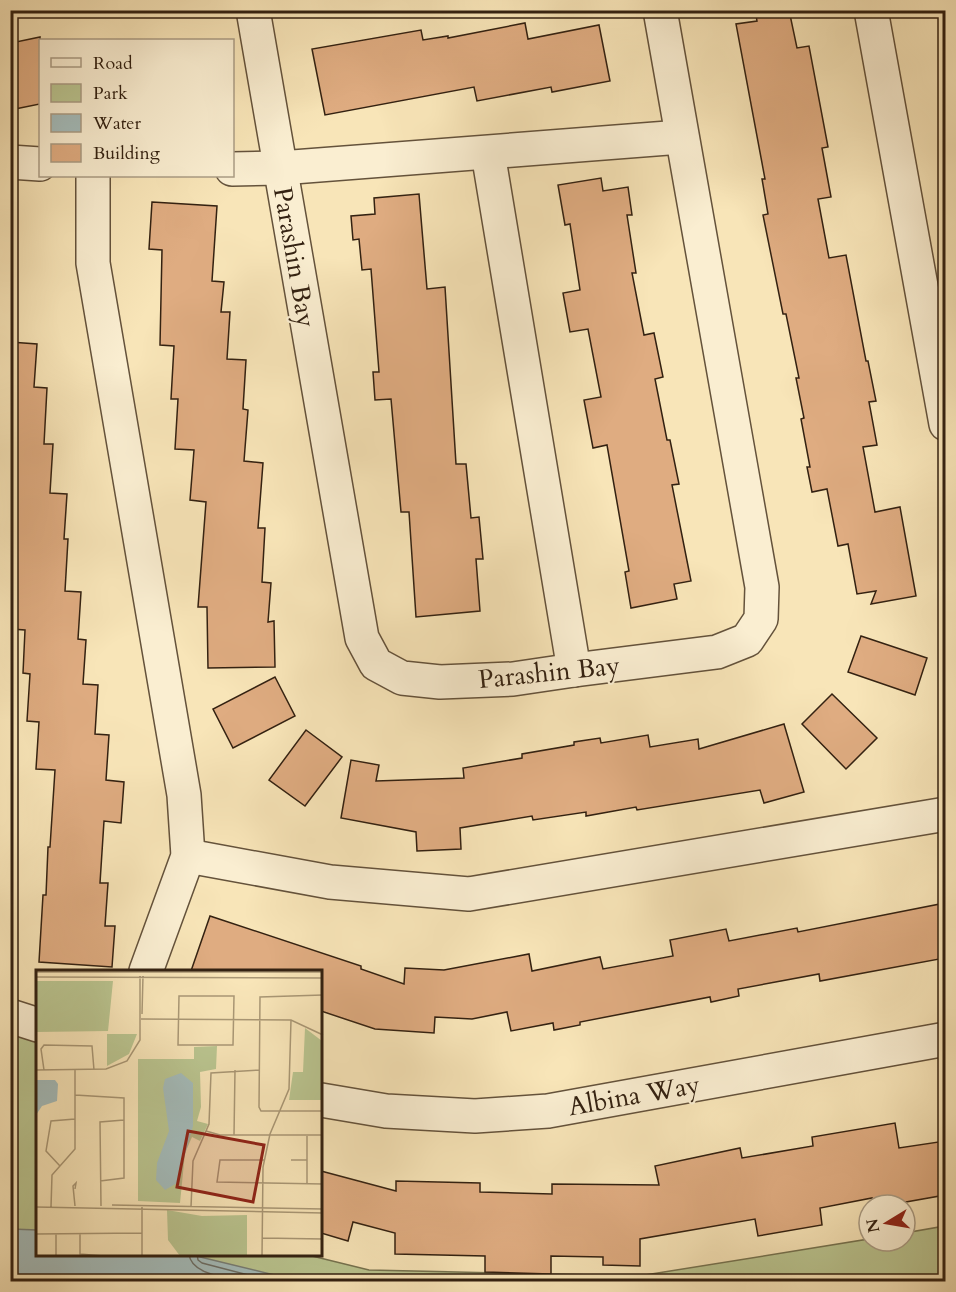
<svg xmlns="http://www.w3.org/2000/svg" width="956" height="1292" viewBox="0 0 956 1292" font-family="Cardo,serif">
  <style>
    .green { fill: #bac590; stroke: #767350; stroke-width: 1.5 }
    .water { fill: #a4bcbb; stroke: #777e77; stroke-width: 1.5 }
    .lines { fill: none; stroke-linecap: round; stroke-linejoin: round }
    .shore { stroke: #6c6e66; stroke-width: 1.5 }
    .building { fill: #dfac81; stroke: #332111; stroke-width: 1.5 }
    .minor-casing { stroke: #64523b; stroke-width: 36 }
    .minor { stroke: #faeed1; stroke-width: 33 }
    .labels { text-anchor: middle; stroke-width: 4.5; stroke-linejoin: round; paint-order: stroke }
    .street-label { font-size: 26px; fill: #332111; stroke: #faeed1 }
    .inset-road { fill: none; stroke: #a99775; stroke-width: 1.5 }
    .view { fill: #8f2418; fill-opacity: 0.15; stroke: #8f2418; stroke-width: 3 }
    .inset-edge { fill: none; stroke: #332111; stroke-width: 3 }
  </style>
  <rect width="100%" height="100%" fill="#f8e5b8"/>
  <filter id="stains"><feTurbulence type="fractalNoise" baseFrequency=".00333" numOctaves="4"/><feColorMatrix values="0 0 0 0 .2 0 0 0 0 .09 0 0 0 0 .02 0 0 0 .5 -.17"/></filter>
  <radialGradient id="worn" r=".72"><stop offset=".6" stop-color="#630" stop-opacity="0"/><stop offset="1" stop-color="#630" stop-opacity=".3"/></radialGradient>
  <!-- green -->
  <polygon class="green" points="11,1029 37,1035 38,1254 304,1254 369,1270 639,1276 869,1239 869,1241 905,1241 905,1233 945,1226 945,1281 11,1282"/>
  <!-- water -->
  <polygon class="water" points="11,1229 37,1230 38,1254 192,1255 299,1281 11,1281"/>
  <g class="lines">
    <!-- shore -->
    <g class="shore">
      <path d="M 189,1254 C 191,1275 227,1277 244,1282"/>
      <polyline points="197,1254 198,1260 202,1263 275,1282"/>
    </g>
  </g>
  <!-- building -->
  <g class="building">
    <polygon points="755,10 789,10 797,48 809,46 828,147 822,148 831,197 818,199 829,258 846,255 866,361 868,361 876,401 869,402 877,445 863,447 875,512 900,507 916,596 871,604 876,591 857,594 848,544 838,546 827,489 812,492 807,467 810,467 801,419 804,418 796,378 799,378 786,314 783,314 763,215 768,214 762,179 765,179 736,24 757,21"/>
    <polygon points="525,23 528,39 599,25 610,81 552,92 551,87 477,101 474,87 325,115 312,49 421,30 423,40 448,36 448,38"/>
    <polygon points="40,37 40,104 10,110 10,57 14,56 11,43"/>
    <polygon points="601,178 603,191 628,187 632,215 627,215 636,273 632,273 644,335 654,333 663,377 655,379 667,440 670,440 679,484 672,485 691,581 674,584 677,599 631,608 625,572 629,571 607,445 593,448 584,400 601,397 588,329 570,332 563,293 580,290 570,224 565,225 558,185"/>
    <polygon points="419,194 427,289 445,287 456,464 466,464 471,518 479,517 483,559 476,559 480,611 416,617 409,512 401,512 391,399 375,400 373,372 379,372 371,269 362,270 359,239 353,240 351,216 375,214 374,198"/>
    <polygon points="152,202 217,206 212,281 224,282 221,312 230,312 227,359 246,360 243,409 248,410 244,461 263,463 258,528 265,528 262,582 271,583 268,622 274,621 275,667 208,668 207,607 198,607 206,502 190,500 194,450 175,449 178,399 171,399 174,346 160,345 162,250 149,249"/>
    <polygon points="10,342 37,344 34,387 47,388 44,444 53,444 50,493 67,494 64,539 68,539 65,591 81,592 78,639 86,640 83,684 98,685 95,734 109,735 106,780 124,782 121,823 104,821 100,883 108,883 105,926 115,926 112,967 39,962 43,895 46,895 48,847 50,847 55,770 36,769 39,722 27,721 30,674 23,673 25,630 11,629 14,578 10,577"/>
    <polygon points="861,636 927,658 915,695 848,672"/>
    <polygon points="275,677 295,716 233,748 213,709"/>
    <polygon points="832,694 877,738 846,769 802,724"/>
    <polygon points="784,724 804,792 764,803 760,790 637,810 636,807 586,816 586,812 533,820 532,816 460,828 461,849 417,851 416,832 341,818 351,760 379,765 376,781 464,778 463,768 522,758 522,754 574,745 574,742 600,738 601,743 648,735 650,747 698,739 699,749"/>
    <polygon points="306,730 342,757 305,806 269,780"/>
    <polygon points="945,903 945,958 820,981 819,974 738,989 739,996 711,1002 710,997 580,1022 580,1025 554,1030 553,1023 511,1031 507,1012 472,1019 435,1017 434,1033 375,1029 321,1011 321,971 191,971 210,916 361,966 361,969 404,984 405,968 444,970 529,954 532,971 600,957 603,969 673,956 670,940 726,929 729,941 797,928 798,932"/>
    <polygon points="895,1123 899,1148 945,1141 945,1195 889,1205 873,1205 872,1198 820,1208 822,1225 758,1236 755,1219 640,1239 640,1266 603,1265 603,1257 551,1256 551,1274 485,1272 485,1256 395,1254 395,1233 353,1222 348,1241 321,1233 321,1171 396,1191 396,1181 480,1183 480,1192 515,1193 552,1194 552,1184 659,1185 655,1166 740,1148 742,1158 813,1146 812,1137"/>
  </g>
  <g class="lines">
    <!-- minor casing -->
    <g class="minor-casing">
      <g id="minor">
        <polyline points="253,10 362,638 376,664 402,678 440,682 513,679 574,670 717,652 747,640 761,619 762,587 660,10"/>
        <polyline points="871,10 946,424"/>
        <polyline points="488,153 574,670"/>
        <polyline points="10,162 40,164"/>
        <polyline points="232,169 280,168 681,137"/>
        <polyline points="93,176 93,263 184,795 188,856 146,971"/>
        <polyline points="188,856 330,882 469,894 946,814"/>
        <polyline points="10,1016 38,1025"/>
        <polyline points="321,1100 386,1111 475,1116 548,1111 946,1039"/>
      </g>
    </g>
    <!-- minor -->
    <use href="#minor" class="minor"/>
  </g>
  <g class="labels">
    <!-- street labels -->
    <g class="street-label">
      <text transform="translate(295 257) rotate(80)" y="9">Parashin Bay</text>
      <text transform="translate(549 672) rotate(-6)" y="9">Parashin Bay</text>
      <text transform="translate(634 1095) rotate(-10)" y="9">Albina Way</text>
    </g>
  </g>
  <!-- overview -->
  <g transform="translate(36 970)">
    <rect width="286" height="286" fill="#f8e5b8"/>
    <path d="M 0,11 L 77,11 L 72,61 L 1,62 ZM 269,58 L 286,71 L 286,130 L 253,130 L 257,102 L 267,102 ZM 71,64 L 101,64 L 93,84 L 71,96 ZM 181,76 L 180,99 L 164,102 L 165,137 L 161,151 L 172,154 L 164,171 L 156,167 L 149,183 L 144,233 L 102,231 L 102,89 L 158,89 L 158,77 ZM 131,240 L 166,246 L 211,245 L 211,286 L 144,286 L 132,270 Z" fill="#bac590"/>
    <path d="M 145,103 L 157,113 L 157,156 L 141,213 L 129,220 L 120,210 L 121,193 L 133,161 L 127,118 L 129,109 ZM 0,110 L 19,110 L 22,114 L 21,131 L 6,136 L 0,145 Z" fill="#a4bcbb"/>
    <path class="inset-road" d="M 0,2 L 287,2M 0,7 L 287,8M 287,25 L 224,27 L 223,137 L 225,141 L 287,141M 143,26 L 198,26 L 197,75 L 142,75 ZM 106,44 L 107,6M 105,49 L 255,50 L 287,65M 0,100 L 70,99 L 91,91 L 104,70 L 104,6M 8,100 L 5,79 L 8,75 L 56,76 L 58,100M 39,125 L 88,128 L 88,208 L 64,211M 170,161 L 184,165 L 287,165M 198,165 L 199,100M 271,166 L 271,214M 228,190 L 184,190 L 181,212 L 287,214M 259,190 L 255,190 L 271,190M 24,196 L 10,181 L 15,151 L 39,149M 76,235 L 287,239M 39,236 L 37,216 L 40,213 L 39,219M 65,236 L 64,152 L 88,150M 0,237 L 287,243M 15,237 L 16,205 L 39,179 L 39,100M 155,237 L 157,191 L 173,154 L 175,103 L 223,100M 0,264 L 106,263M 20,264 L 20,286M 44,264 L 44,284 L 67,286M 226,268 L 287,269M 106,286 L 106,237M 226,286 L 227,197 L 234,164 L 253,119 L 255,50"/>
    <path class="view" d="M 152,161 L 228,175 L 217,232 L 141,217 Z"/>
    <rect width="286" height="286" class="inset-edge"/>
  </g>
  <!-- margin -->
  <rect width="956" height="1292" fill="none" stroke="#f8e5b8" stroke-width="36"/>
  <rect x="12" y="12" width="932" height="1268" fill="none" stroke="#332111" stroke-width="3"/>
  <rect x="18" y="18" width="920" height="1256" fill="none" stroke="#332111" stroke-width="1.5"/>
  <!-- legend -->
  <rect x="39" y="39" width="195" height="138" fill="#faeed1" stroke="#aa9c84" stroke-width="1.5"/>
  <rect x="51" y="58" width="30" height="9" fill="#faeed1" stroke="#aa9c84" stroke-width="1.5"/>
  <text x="93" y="69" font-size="18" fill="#332111">Road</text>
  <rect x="51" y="84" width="30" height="18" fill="#bac590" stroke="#aa9c84" stroke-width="1.5"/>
  <text x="93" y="99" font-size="18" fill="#332111">Park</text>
  <rect x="51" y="114" width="30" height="18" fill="#a4bcbb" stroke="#aa9c84" stroke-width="1.5"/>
  <text x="93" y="129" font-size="18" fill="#332111">Water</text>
  <rect x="51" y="144" width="30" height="18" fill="#dfac81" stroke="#aa9c84" stroke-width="1.5"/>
  <text x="93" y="159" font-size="18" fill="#332111">Building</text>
  <!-- north arrow -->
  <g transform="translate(887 1223) rotate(259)"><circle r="28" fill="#faeed1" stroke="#aa9c84" stroke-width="1.5"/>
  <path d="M0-4.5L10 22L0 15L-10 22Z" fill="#8f2418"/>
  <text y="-9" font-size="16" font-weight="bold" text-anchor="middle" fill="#332111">N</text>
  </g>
  <rect width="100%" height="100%" filter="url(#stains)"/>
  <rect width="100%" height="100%" fill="url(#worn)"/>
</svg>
